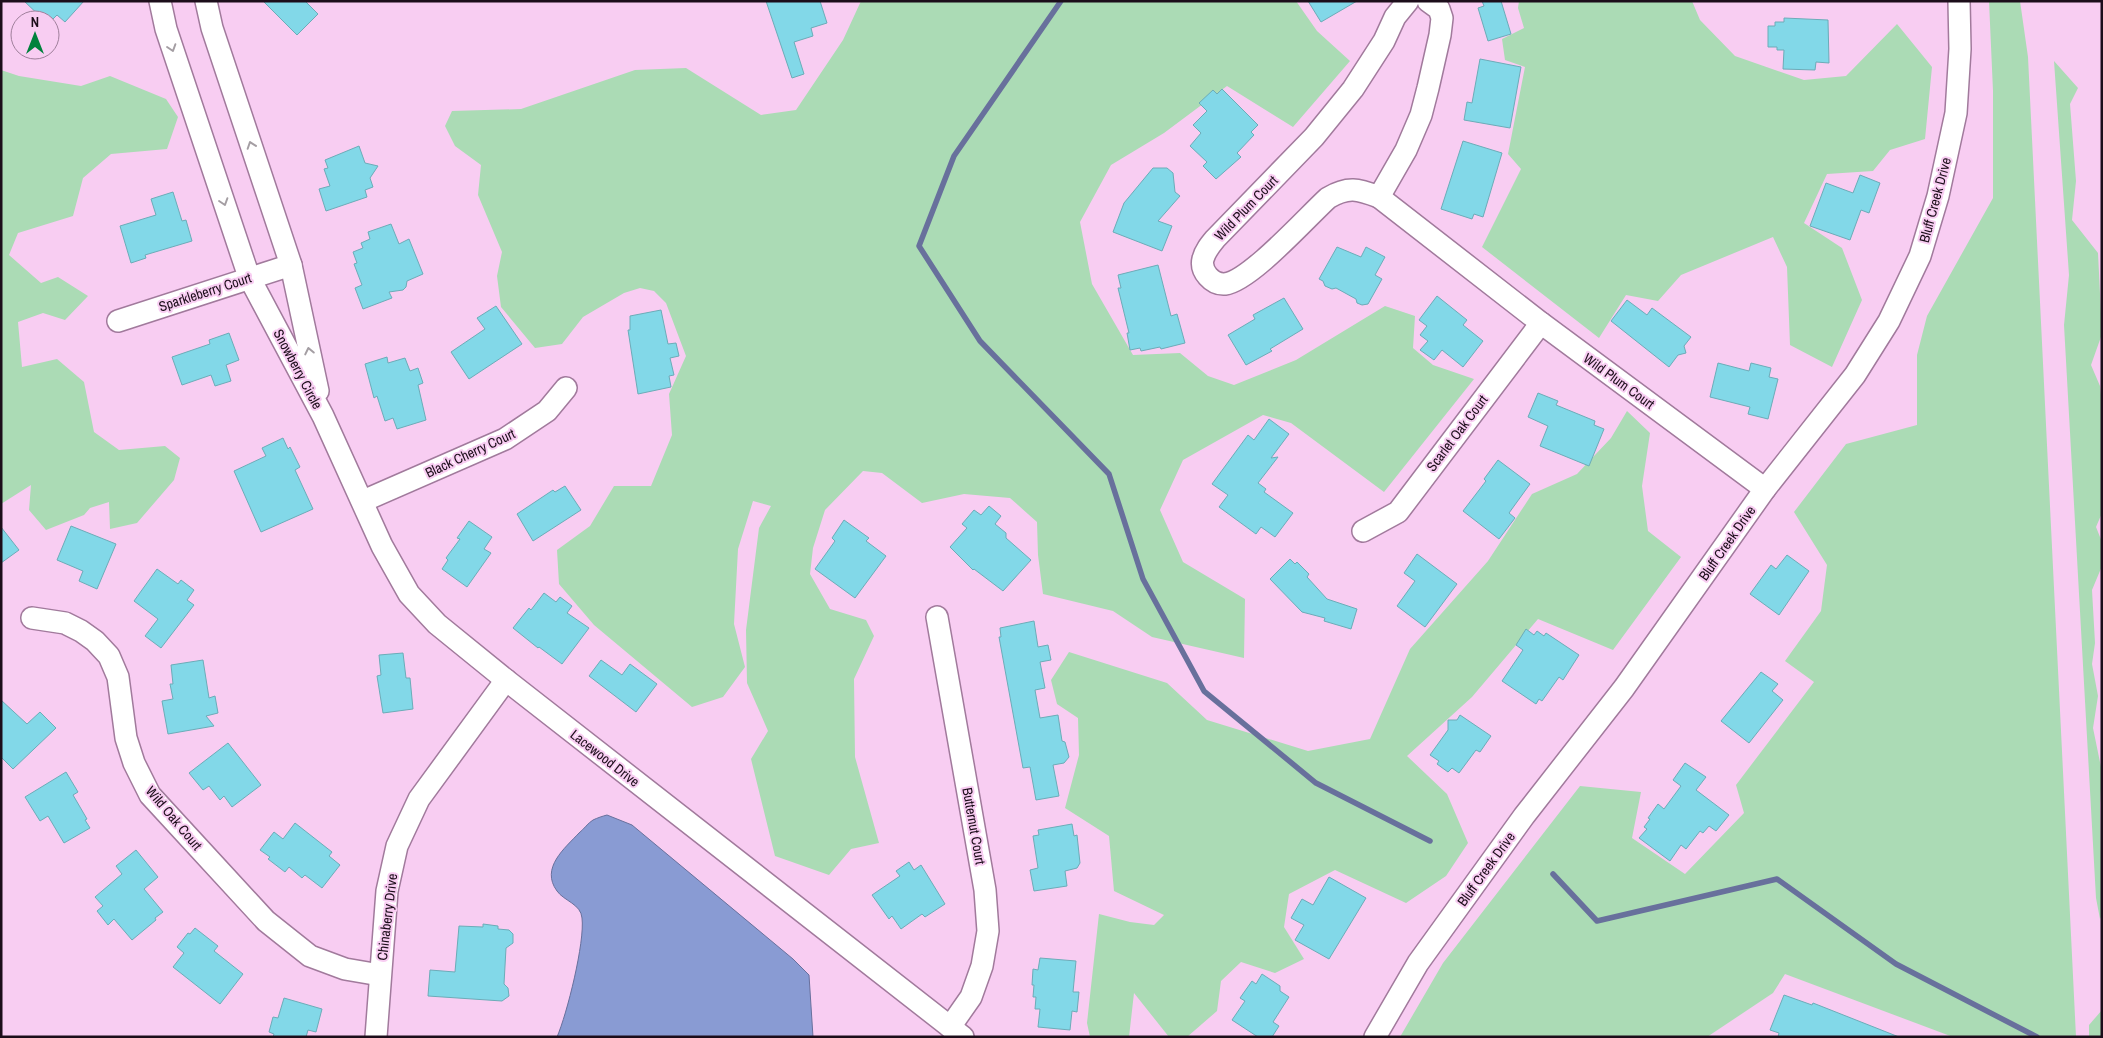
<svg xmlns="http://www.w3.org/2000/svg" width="2103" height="1038" viewBox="0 0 2103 1038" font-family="'Archivo Narrow',sans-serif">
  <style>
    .green { fill: #abdbb5 }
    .water { fill: #899bd3; stroke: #68709c }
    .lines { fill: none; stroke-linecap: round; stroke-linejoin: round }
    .stream { stroke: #68709c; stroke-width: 5.5 }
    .building { fill: #82d8e8; stroke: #6cacb8 }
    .street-casing { stroke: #a17a9c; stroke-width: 24 }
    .street { stroke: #fff; stroke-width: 21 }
    .oneway { stroke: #a49ea3 }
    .labels { text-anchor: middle; stroke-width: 4; stroke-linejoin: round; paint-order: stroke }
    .street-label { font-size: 14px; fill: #1c0d1a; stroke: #f8cdf2 }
  </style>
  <rect width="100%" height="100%" fill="#f8cdf2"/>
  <!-- green -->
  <g class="green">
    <polygon points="861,1 1296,1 1317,31 1350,61 1293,127 1227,86 1164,133 1111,165 1080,222 1092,284 1133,355 1180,353 1208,376 1234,385 1296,360 1385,306 1415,316 1413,348 1433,365 1474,379 1384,492 1291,423 1263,415 1183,460 1160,510 1183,562 1245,599 1244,658 1152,637 1113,611 1043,594 1038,555 1037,522 1010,498 964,494 922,503 882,473 863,471 825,510 813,548 810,574 830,609 866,620 874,636 854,679 855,757 879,843 851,849 829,875 775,856 751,759 768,731 747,683 746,630 759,528 771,506 753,501 738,549 734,624 745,667 723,697 692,707 594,625 559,584 557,550 590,526 614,486 651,486 672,435 669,394 686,356 666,303 654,291 640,288 624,293 583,317 562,344 535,348 501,307 497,276 502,252 478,195 481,165 455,146 445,126 452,111 521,109 635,70 686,68 761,115 796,110 843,40"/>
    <polygon points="1519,1 1692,1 1700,20 1735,56 1804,80 1846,76 1897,24 1932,67 1925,139 1890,150 1873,171 1827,174 1804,223 1842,248 1862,300 1832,367 1790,345 1787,267 1773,237 1681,275 1658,301 1626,295 1599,338 1482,247 1521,169 1508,154 1525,67 1505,60 1502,39 1524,28 1518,8"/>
    <polygon points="1989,1 2020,1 2028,57 2076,1037 1953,1037 1785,974 1773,993 1707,1037 1400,1037 1443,963 1580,786 1641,792 1632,838 1685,874 1744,813 1736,785 1814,682 1785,661 1821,611 1827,565 1794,512 1846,444 1917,425 1917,355 1927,316 1993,198 1993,91"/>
    <polygon points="2054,61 2078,88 2070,104 2076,181 2072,220 2098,253 2102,334 2091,365 2100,386 2102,404 2102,513 2096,527 2102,542 2102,566 2092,590 2095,643 2092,664 2098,696 2093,728 2102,772 2100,805 2102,915 2100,919 2096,898 2064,325 2069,275"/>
    <polygon points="1,70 19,76 81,86 110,76 166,99 178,117 167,149 111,154 83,178 73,216 18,233 9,255 41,283 58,277 88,296 65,320 43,313 18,322 22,367 57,359 84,382 94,432 119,450 165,446 180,458 174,480 137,523 110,529 109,502 90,508 84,515 46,530 29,510 31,485 1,504"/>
    <polygon points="1627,411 1650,433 1642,486 1648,531 1681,557 1613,650 1538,619 1472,697 1407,756 1447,794 1468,843 1446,876 1406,903 1335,870 1289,894 1284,927 1304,959 1275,973 1241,962 1221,981 1217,1011 1187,1037 1169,1037 1134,993 1129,1037 1090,1037 1087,1023 1099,914 1130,922 1154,925 1164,915 1114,891 1109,836 1065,808 1079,755 1078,718 1057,704 1051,680 1069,652 1167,683 1207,720 1308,751 1370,739 1410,649 1488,561 1532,494 1577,474 1611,438"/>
    <polygon points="2102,1010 2102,1037 2089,1037 2089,1025"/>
  </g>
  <!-- water -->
  <path class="water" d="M 607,815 L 632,825 L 793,959 L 809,975 L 813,1037 L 557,1037 C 567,1014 585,942 582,918 C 581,904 564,901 557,891 C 540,868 565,848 579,833 C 584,829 588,823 593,820 C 597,818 603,816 607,815 Z"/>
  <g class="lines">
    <!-- stream -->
    <g class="stream">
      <polyline points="1061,1 954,156 919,246 980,341 1109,474 1143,579 1204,691 1316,783 1430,841"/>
      <polyline points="1553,874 1597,921 1777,879 1896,964 2037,1037"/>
    </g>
  </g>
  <!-- building -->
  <g class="building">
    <polygon points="24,1 84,1 65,22 57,15 50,22 50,20 44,20"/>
    <polygon points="263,1 305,1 318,14 297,35"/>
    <polygon points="766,1 820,1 827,23 811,28 813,36 794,42 804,74 792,78"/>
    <polygon points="1308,1 1357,1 1321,22"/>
    <polygon points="1482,1 1501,1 1511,34 1488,41 1478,8 1484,6"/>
    <polygon points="1784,18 1828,20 1829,63 1816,62 1815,70 1783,69 1784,50 1777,50 1777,47 1768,47 1768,26 1775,26 1775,22 1784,22"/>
    <polygon points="1480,59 1521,67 1510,128 1464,120 1467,102 1472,103"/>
    <polygon points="1222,89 1258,125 1251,132 1254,135 1237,153 1241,157 1216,179 1203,166 1207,162 1190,146 1201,133 1193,125 1207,111 1199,103 1213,90 1217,94"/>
    <polygon points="1463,141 1502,153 1483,217 1474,214 1472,219 1441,209"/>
    <polygon points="359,146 365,163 378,166 370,178 373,187 365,190 367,197 326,211 319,189 330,186 324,169 328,168 325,160"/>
    <polygon points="1153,168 1167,168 1173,173 1175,192 1180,196 1158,221 1172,226 1162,251 1113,232 1124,203"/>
    <polygon points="1860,175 1880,183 1869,213 1861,210 1850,240 1810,226 1826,183 1853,193"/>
    <polygon points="173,192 182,221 186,220 192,241 145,255 146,258 131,263 120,226 156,215 151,199"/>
    <polygon points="391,224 399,244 409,239 423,274 407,281 406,287 403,290 389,292 392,298 363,309 355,288 362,285 354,264 357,263 353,252 363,248 361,243 370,239 368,232"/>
    <polygon points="1337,247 1361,257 1366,247 1385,257 1375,275 1382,279 1368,304 1362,305 1357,303 1356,299 1336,288 1332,289 1325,286 1323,281 1319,279"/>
    <polygon points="1158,265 1171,316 1177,314 1185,343 1161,349 1160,347 1141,351 1140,348 1130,350 1127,333 1129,333 1118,288 1121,288 1118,275"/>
    <polygon points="1437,296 1467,320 1463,325 1483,341 1463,367 1442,350 1434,360 1420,350 1428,341 1420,335 1427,326 1419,320"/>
    <polygon points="1284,298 1303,329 1270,349 1272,351 1246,365 1228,335 1255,319 1253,315"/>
    <polygon points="1627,300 1647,315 1652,308 1691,337 1684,346 1686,353 1678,355 1669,367 1611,321"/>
    <polygon points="496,306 522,344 469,379 451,352 485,329 477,318"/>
    <polygon points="661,310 668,344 676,343 679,356 670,358 674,375 669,376 671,387 638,394 628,330 630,330 630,316"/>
    <polygon points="229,333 239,360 226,365 231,381 215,386 211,375 182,385 172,357 210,344 209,340"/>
    <polygon points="387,357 388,363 405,358 410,371 418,368 423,383 418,385 426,420 397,429 393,418 385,421 377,396 374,398 365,364"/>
    <polygon points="1718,363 1749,371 1751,363 1771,368 1769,377 1778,379 1768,419 1748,414 1750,407 1710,397"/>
    <polygon points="1538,393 1558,401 1556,405 1595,421 1594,425 1604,429 1589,466 1540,446 1548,426 1528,417"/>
    <polygon points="1269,419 1289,434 1271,458 1278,457 1258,483 1266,489 1264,492 1293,513 1275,537 1261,527 1256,534 1219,507 1228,495 1212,484 1248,435 1254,440"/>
    <polygon points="283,438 288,449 290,447 300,467 295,470 313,509 261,532 234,471 266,456 262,448"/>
    <polygon points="1498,460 1530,484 1509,513 1515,518 1499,539 1463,511 1486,481 1484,479"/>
    <polygon points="565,486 581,510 533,541 517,514 553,490 555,492"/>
    <polygon points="989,506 1001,516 995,524 1006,533 1006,538 1031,560 1003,591 974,569 973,570 950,547 967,528 962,524 974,510 981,515"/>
    <polygon points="844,520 869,538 866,541 886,556 855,598 815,569 835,541 832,538"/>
    <polygon points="469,521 492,537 484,549 491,553 467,587 442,569 448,560 446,558 460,539 457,538"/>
    <polygon points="71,526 116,544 97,589 79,581 83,571 57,560"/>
    <polygon points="1,527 19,550 1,563"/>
    <polygon points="1417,554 1457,584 1425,627 1397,606 1415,581 1404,573"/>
    <polygon points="1787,555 1809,571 1779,615 1750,594 1771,565 1776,569"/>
    <polygon points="1290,559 1295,564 1297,562 1309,574 1307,577 1327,599 1357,609 1351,629 1324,621 1325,618 1302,612 1270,579"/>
    <polygon points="157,569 178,584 181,580 194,590 187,600 194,605 161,648 145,636 158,619 134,601"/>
    <polygon points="544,593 556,602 560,597 572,606 567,613 589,628 562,664 539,647 538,648 513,628 529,608 531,610"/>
    <polygon points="1034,621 1038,647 1048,645 1051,660 1040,662 1045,688 1035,690 1040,718 1058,715 1062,741 1065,742 1069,757 1064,763 1053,765 1059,796 1036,800 1030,767 1023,768 999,637 1001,637 1000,628"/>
    <polygon points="1526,629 1534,635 1537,631 1544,636 1546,633 1579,655 1563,680 1559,677 1542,701 1539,699 1536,704 1502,681 1523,650 1516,645"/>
    <polygon points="403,653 406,678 410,678 413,709 383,713 377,676 381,675 379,655"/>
    <polygon points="203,660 209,698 215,696 218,713 206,716 214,726 168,734 162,701 173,699 170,684 173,684 171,665"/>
    <polygon points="601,660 622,675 630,664 657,684 636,712 589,676"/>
    <polygon points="1761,672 1778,684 1772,691 1783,700 1749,743 1721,721"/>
    <polygon points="1,700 27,724 40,712 56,728 13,769 1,757"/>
    <polygon points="1460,715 1491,736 1480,752 1476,750 1459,773 1452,768 1448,772 1437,764 1439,761 1430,755 1448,730 1448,720 1457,720"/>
    <polygon points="228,743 261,785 232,807 224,796 220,800 209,786 203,790 189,773"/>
    <polygon points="1685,763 1706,777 1696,790 1729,815 1716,831 1709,826 1703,833 1700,831 1686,849 1681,845 1670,861 1639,838 1647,829 1644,827 1650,819 1648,818 1658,804 1664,809 1681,786 1673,780"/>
    <polygon points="66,772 78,792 73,795 87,819 85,820 90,828 64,843 48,816 40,821 25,797"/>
    <polygon points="295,823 332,852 329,856 340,865 322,888 305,875 302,878 289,867 285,872 268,859 270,857 260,850 274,832 283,839"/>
    <polygon points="1072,824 1074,836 1077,835 1080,863 1077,868 1065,871 1067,886 1034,891 1030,870 1038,868 1033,836 1039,835 1038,830"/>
    <polygon points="136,850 158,877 144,889 163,912 155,918 156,920 132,940 114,919 108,925 97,911 103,906 95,897 122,874 116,866"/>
    <polygon points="909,862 914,870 921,865 945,904 925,917 922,914 901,929 892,916 889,919 872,895 900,876 896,871"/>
    <polygon points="1329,877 1366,898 1329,959 1295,940 1304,925 1291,918 1302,899 1313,905"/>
    <polygon points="483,924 498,926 498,929 509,930 513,934 513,943 506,948 504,984 508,988 509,996 502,1001 428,996 430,970 455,972 459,926 483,927"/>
    <polygon points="195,928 218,946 214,951 243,974 220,1004 173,967 184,953 177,947 188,933 190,934"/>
    <polygon points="1040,958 1076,961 1073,992 1079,992 1077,1012 1072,1011 1070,1030 1038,1027 1040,1009 1035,1009 1036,997 1033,997 1034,985 1032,985 1033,969 1038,970"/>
    <polygon points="1262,974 1280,986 1280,991 1289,997 1273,1022 1279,1026 1272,1037 1258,1037 1232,1020 1245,1001 1240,998 1252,981 1256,984"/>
    <polygon points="1784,995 1812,1005 1813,1003 1899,1037 1778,1037 1779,1033 1770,1030"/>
    <polygon points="284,998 322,1009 316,1032 308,1030 306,1037 273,1037 274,1034 269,1032 273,1017 278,1018"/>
  </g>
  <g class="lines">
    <!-- street casing -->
    <g class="street-casing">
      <g id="street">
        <polyline points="160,1 166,29 249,277 323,416 382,546 409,594 437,624 506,680 963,1037"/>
        <polyline points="206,1 212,28 291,265 318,391"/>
        <path d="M 1408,1 L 1395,17 L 1384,41 L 1353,89 L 1314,137 L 1215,239 C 1210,245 1205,251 1203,259 C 1200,271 1212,285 1225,284 C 1250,281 1307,217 1328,198 C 1348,186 1358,189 1379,197 L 1406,150 L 1421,115 L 1428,88 L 1440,35 L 1442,18 L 1439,9 L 1428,1"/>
        <polyline points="1379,197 1541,323 1765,489"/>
        <polyline points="118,321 291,265"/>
        <polyline points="363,501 505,439 547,411 566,388"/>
        <polyline points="1363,531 1398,512 1541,323"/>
        <polyline points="937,617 985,890 988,931 982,966 971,997 950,1027"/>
        <polyline points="32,618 65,623 81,631 95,641 109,656 118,677 126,738 134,763 150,795 266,921 310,956 345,969 380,975"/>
        <polyline points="376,1037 387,891 397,846 419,799 506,680"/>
        <polyline points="1375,1037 1418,963 1524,816 1624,688 1765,489 1855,375 1889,321 1920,256 1938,196 1956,113 1960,49 1959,1"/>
      </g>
    </g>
    <!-- street -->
    <use href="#street" class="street"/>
  </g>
  <!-- one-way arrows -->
  <defs><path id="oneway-chevron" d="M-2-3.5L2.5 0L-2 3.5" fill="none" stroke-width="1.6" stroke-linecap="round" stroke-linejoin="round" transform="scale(1.25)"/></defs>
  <g class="oneway">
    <use href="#oneway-chevron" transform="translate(172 48) rotate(72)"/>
    <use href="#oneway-chevron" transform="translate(251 145) rotate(-109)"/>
    <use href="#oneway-chevron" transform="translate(224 202) rotate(72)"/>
    <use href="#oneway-chevron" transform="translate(309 351) rotate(-102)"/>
  </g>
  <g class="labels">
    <!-- street labels -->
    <g class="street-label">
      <text transform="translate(1935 200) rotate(-75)" y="5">Bluff Creek Drive</text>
      <text transform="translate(1246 208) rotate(-46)" y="5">Wild Plum Court</text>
      <text transform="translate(205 292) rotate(-18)" y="5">Sparkleberry Court</text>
      <text transform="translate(298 369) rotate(62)" y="5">Snowberry Circle</text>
      <text transform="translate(1619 381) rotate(36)" y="5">Wild Plum Court</text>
      <text transform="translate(1457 433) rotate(-53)" y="5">Scarlet Oak Court</text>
      <text transform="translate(470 453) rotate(-25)" y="5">Black Cherry Court</text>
      <text transform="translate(1727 543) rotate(-55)" y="5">Bluff Creek Drive</text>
      <text transform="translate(605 758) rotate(38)" y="5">Lacewood Drive</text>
      <text transform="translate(174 818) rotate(50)" y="5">Wild Oak Court</text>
      <text transform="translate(974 826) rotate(80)" y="5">Butternut Court</text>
      <text transform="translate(1486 869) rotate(-54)" y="5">Bluff Creek Drive</text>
      <text transform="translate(387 917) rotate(-83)" y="5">Chinaberry Drive</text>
    </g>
  </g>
  <!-- border -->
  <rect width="2103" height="1038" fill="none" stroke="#1c0d1a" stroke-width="5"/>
  <!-- north arrow -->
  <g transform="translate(35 35)"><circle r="24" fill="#f8cdf2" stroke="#a0809c"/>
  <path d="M0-4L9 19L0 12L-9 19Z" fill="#00823d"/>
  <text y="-8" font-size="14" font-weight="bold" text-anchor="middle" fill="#1c0d1a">N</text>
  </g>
</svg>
